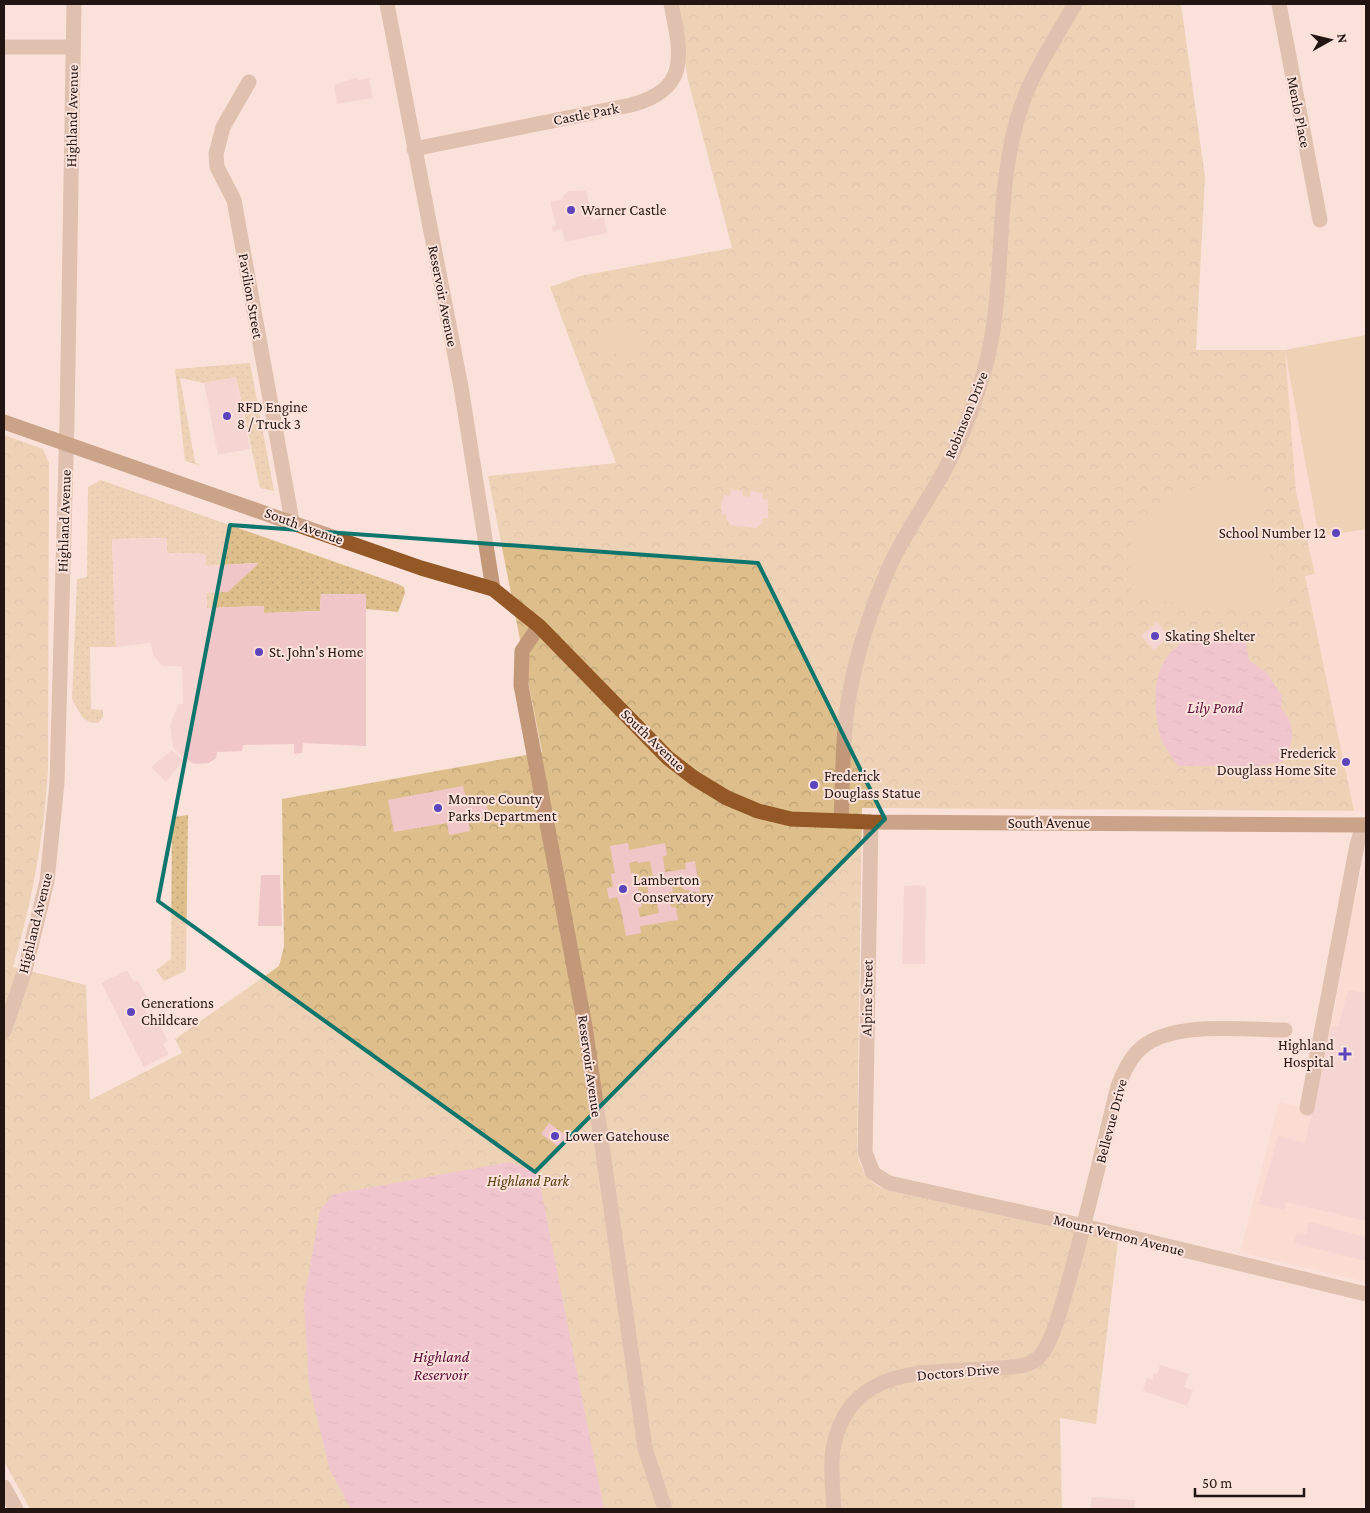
<svg xmlns="http://www.w3.org/2000/svg" width="1370" height="1513" viewBox="0 0 1370 1513" font-family="'Crimson Pro',serif">
  <style>
    .built { fill: #fad4c8 }
    .grass { fill: url(#grass-dots) }
    .park { fill: url(#park-crowns) }
    .garden { fill: #debf8b }
    .water { fill: url(#water-ripples) }
    .building { fill: #f0c6c8; fill-rule: evenodd }
    .lines { fill: none; stroke-linecap: round; stroke-linejoin: round }
    .minor { stroke: #c29879; stroke-width: 15 }
    .major { stroke: #935825; stroke-width: 15 }
    .marked { fill: none; stroke: #0f766e; stroke-width: 4; stroke-linejoin: round }
    .poi-dot { fill: #5d44bc; stroke: #fae2db; stroke-width: 2 }
    .labels { text-anchor: middle; stroke-width: 4; stroke-linejoin: round; paint-order: stroke }
    .street-label { font-size: 15px; fill: #231511; stroke: #fae2db }
    .poi-label { font-size: 15px; fill: #231511; stroke: #fae2db; text-anchor: start }
    .park-label { font-size: 15px; font-style: italic; fill: #563e0d; stroke: #fae2db }
    .water-label { font-size: 16px; font-style: italic; fill: #5e0f3a; stroke: #fae2db }
  </style>
  <defs>
    <pattern id="grass-dots" width="8" height="8" patternUnits="userSpaceOnUse" patternTransform="scale(1.25)"><rect width="8" height="8" fill="#debf8b"/><path d="M2 2h.1M6 6h.1" fill="none" stroke="#bea377" stroke-width="1.8" stroke-linecap="round"/></pattern>
    <pattern id="park-crowns" width="20" height="18" patternUnits="userSpaceOnUse" patternTransform="scale(1.25)"><rect width="20" height="18" fill="#debf8b"/><path d="M2 6a3 3 0 1 1 6 0M12 15a3 3 0 1 1 6 0" fill="none" stroke="#bea377"/></pattern>
    <pattern id="water-ripples" width="26" height="14" patternUnits="userSpaceOnUse" patternTransform="scale(1.25)"><rect width="26" height="14" fill="#e7a3bf"/><path d="M2 4q2-2 4 0t4 0M15 11q2-2 4 0t4 0" fill="none" stroke="#c68ba3"/></pattern>
  </defs>
  <rect width="100%" height="100%" fill="#fae2db"/>
  <!-- built -->
  <g class="built">
    <polygon points="1366,335 1366,811 1354,811 1305,576 1315,573 1296,492 1285,350"/>
    <polygon points="1366,856 1366,1282 1240,1252 1279,1102 1311,1109 1335,1006 1349,922"/>
  </g>
  <!-- grass -->
  <g class="grass">
    <polygon points="250,363 274,491 260,488 236,377 204,383 180,378 195,462 201,466 185,461 175,369"/>
    <polygon points="101,480 398,584 404,587 405,593 398,612 366,609 366,594 321,594 320,611 264,613 263,606 207,608 206,593 258,563 206,566 206,554 167,553 167,538 112,539 116,647 90,647 91,709 103,710 103,717 98,723 89,722 82,717 72,699 77,579 87,577 88,487"/>
    <polygon points="188,815 186,968 185,971 164,981 156,970 171,959 172,817"/>
  </g>
  <!-- park -->
  <path class="park" d="M 675,4 L 1181,4 L 1205,177 L 1196,350 L 1285,350 L 1296,492 L 1315,574 L 1305,576 L 1354,811 L 862,808 L 857,1153 C 862,1172 868,1183 887,1190 L 1118,1241 L 1096,1424 L 1060,1418 L 1062,1509 L 30,1509 L 4,1461 L 4,435 L 43,449 L 49,463 L 48,770 C 44,837 32,902 13,967 L 86,985 L 90,1100 L 182,1053 L 175,1039 L 279,966 L 284,947 L 282,799 L 542,752 L 488,476 L 616,463 L 550,287 L 580,276 L 732,248 L 688,80 Z"/>
  <!-- garden -->
  <g class="garden">
    <polygon points="621,317 644,335 625,360 602,344"/>
    <polygon points="1366,335 1366,529 1319,537 1285,350"/>
    <polygon points="1207,483 1259,483 1275,602 1266,612 1132,598 1131,541 1161,501"/>
  </g>
  <!-- water -->
  <g class="water">
    <path d="M 1214,632 L 1246,642 L 1249,660 L 1267,673 L 1282,696 L 1281,708 C 1297,727 1294,742 1282,762 L 1258,766 L 1178,766 C 1172,757 1163,746 1160,735 C 1148,686 1157,639 1214,632 Z"/>
    <polygon points="510,1162 538,1174 604,1509 351,1509 330,1470 309,1385 304,1300 320,1210 334,1194"/>
  </g>
  <!-- building -->
  <g class="building">
    <polygon points="358,77 358,80 369,78 373,98 337,104 334,85"/>
    <polygon points="586,190 593,220 604,217 607,233 565,242 562,229 553,232 552,227 556,225 550,202 563,199 563,196 568,191"/>
    <polygon points="236,377 250,449 218,455 204,383"/>
    <polygon points="731,489 743,491 743,496 750,497 751,491 763,493 763,499 768,500 768,519 762,518 762,523 756,528 731,525 726,519 727,515 722,514 721,505 724,495 730,496"/>
    <polygon points="167,538 167,553 206,554 206,566 259,563 228,592 206,593 207,608 264,606 264,613 320,611 321,594 366,594 366,746 303,743 302,753 294,754 294,744 243,745 242,751 217,752 216,758 209,763 194,764 179,754 173,747 170,725 178,705 183,703 182,666 165,666 160,664 153,655 151,643 116,647 112,539"/>
    <polygon points="1157,622 1169,636 1154,650 1141,636"/>
    <polygon points="172,750 183,761 166,782 151,767"/>
    <polygon points="463,786 466,799 485,796 489,816 468,819 470,831 449,835 447,823 394,832 388,800"/>
    <path d="M 628,843 L 629,850 L 665,843 L 667,855 L 663,857 L 665,872 L 686,869 L 685,863 L 695,861 L 700,893 L 685,890 L 675,882 L 671,883 L 673,892 L 668,893 L 671,907 L 676,908 L 678,920 L 640,926 L 641,933 L 626,936 L 621,909 L 617,897 L 609,899 L 607,888 L 613,887 L 611,874 L 615,873 L 610,846 ZM 638,861 L 638,863 L 650,861 L 653,877 L 646,878 L 649,898 L 656,897 L 659,913 L 640,917 L 638,908 L 642,907 L 635,873 L 631,873 L 629,863 Z"/>
    <polygon points="261,875 280,875 282,926 258,926"/>
    <polygon points="918,885 926,887 925,964 902,964 904,886"/>
    <polygon points="127,970 134,982 138,980 147,997 141,1000 154,1026 159,1023 168,1041 163,1044 169,1054 144,1067 101,983"/>
    <polygon points="1348,990 1366,993 1366,1221 1286,1202 1285,1210 1259,1204 1278,1136 1305,1143 1332,1026 1338,1027"/>
    <polygon points="549,1123 570,1138 562,1149 541,1134"/>
    <polygon points="1309,1222 1366,1237 1366,1261 1294,1243 1297,1233 1306,1234"/>
    <polygon points="1160,1365 1189,1374 1184,1387 1193,1390 1187,1406 1143,1391 1147,1378 1152,1380 1154,1373 1157,1375"/>
    <polygon points="1092,1497 1135,1500 1134,1509 1090,1509"/>
  </g>
  <g class="lines">
    <!-- minor -->
    <g class="minor">
      <polyline points="387,4 461,387 493,589"/>
      <polyline points="1279,4 1320,220"/>
      <polyline points="4,47 73,47"/>
      <polyline points="249,82 223,127 216,154 217,167 234,200 292,521"/>
      <path d="M 414,149 L 631,105 C 691,89 681,54 671,4"/>
      <polyline points="539,626 522,651 521,685 585,1026 645,1448 665,1509"/>
      <path d="M 841,821 C 843,778 842,733 850,691 C 858,647 873,604 891,563 C 906,532 926,503 943,473 C 958,446 971,415 980,385 C 1007,304 994,219 1013,136 C 1024,83 1049,50 1075,4"/>
      <polyline points="871,822 865,1152 873,1173 889,1183 1084,1226 1366,1294"/>
      <polyline points="4,1031 25,970 47,881 57,783 67,423 74,4"/>
      <polyline points="1307,1108 1357,845 1363,825"/>
      <polyline points="4,1487 16,1509"/>
      <path d="M 834,1509 C 833,1490 830,1468 833,1449 C 849,1361 932,1374 999,1368 C 1013,1367 1032,1367 1041,1355 C 1054,1338 1063,1301 1069,1280 C 1087,1216 1102,1151 1118,1086 C 1123,1073 1128,1062 1137,1052 C 1167,1019 1244,1030 1285,1030"/>
    </g>
    <!-- major -->
    <polyline class="major" points="4,422 421,568 493,589 539,626 668,758 694,778 727,798 758,811 791,819 871,822 1366,825"/>
  </g>
  <!-- marked area -->
  <path d="M0 0H1370V1513H0ZM 230,525 L 758,563 L 885,819 L 535,1172 L 158,901 Z" fill="#fae2db" fill-opacity=".55" fill-rule="evenodd"/>
  <path class="marked" d="M 230,525 L 758,563 L 885,819 L 535,1172 L 158,901 Z"/>
  <!-- markers -->
  <g class="poi-dot">
    <circle cx="571" cy="210" r="5"/>
    <circle cx="227" cy="416" r="5"/>
    <circle cx="1336" cy="533" r="5"/>
    <circle cx="1155" cy="636" r="5"/>
    <circle cx="259" cy="652" r="5"/>
    <circle cx="1346" cy="762" r="5"/>
    <circle cx="814" cy="785" r="5"/>
    <circle cx="438" cy="808" r="5"/>
    <circle cx="623" cy="889" r="5"/>
    <circle cx="131" cy="1012" r="5"/>
    <path d="M1342.5 1046.5h5v5h5v5h-5v5h-5v-5h-5v-5h5z"/>
    <circle cx="555" cy="1136" r="5"/>
  </g>
  <g class="labels">
    <!-- street labels -->
    <g class="street-label">
      <text transform="translate(1299 112) rotate(79)" y="5">Menlo Place</text>
      <text transform="translate(586 114) rotate(-11)" y="5">Castle Park</text>
      <text transform="translate(72 116) rotate(-89)" y="5">Highland Avenue</text>
      <text transform="translate(251 296) rotate(80)" y="5">Pavilion Street</text>
      <text transform="translate(443 296) rotate(79)" y="5">Reservoir Avenue</text>
      <text transform="translate(966 415) rotate(-68)" y="5">Robinson Drive</text>
      <text transform="translate(64 521) rotate(-88)" y="5">Highland Avenue</text>
      <text transform="translate(304 526) rotate(20)" y="5">South Avenue</text>
      <text transform="translate(653 740) rotate(44)" y="5">South Avenue</text>
      <text x="1049" y="828">South Avenue</text>
      <text transform="translate(35 923) rotate(-76)" y="5">Highland Avenue</text>
      <text transform="translate(867 998) rotate(-89)" y="5">Alpine Street</text>
      <text transform="translate(590 1066) rotate(82)" y="5">Reservoir Avenue</text>
      <text transform="translate(1111 1121) rotate(-75)" y="5">Bellevue Drive</text>
      <text transform="translate(1119 1235) rotate(14)" y="5">Mount Vernon Avenue</text>
      <text transform="translate(958 1372) rotate(-5)" y="5">Doctors Drive</text>
    </g>
    <!-- poi labels -->
    <g class="poi-label">
      <text x="581" y="215">Warner Castle</text>
      <text x="237" y="412">RFD Engine<tspan x="237" dy="17">8 / Truck 3</tspan></text>
      <text x="1326" y="538" text-anchor="end">School Number 12</text>
      <text x="1165" y="641">Skating Shelter</text>
      <text x="269" y="657">St. John's Home</text>
      <text x="1336" y="758" text-anchor="end">Frederick<tspan x="1336" dy="17">Douglass Home Site</tspan></text>
      <text x="824" y="781">Frederick<tspan x="824" dy="17">Douglass Statue</tspan></text>
      <text x="448" y="804">Monroe County<tspan x="448" dy="17">Parks Department</tspan></text>
      <text x="633" y="885">Lamberton<tspan x="633" dy="17">Conservatory</tspan></text>
      <text x="141" y="1008">Generations<tspan x="141" dy="17">Childcare</tspan></text>
      <text x="1334" y="1050" text-anchor="end">Highland<tspan x="1334" dy="17">Hospital</tspan></text>
      <text x="565" y="1141">Lower Gatehouse</text>
    </g>
    <!-- park labels -->
    <g class="park-label">
      <text x="528" y="1186">Highland Park</text>
    </g>
    <!-- water labels -->
    <g class="water-label">
      <text x="1215" y="713">Lily Pond</text>
      <text x="441" y="1362">Highland<tspan x="441" dy="18">Reservoir</tspan></text>
    </g>
  </g>
  <!-- border -->
  <rect width="1370" height="1513" fill="none" stroke="#231511" stroke-width="10"/>
  <!-- north arrow -->
  <g transform="translate(1330 40) rotate(82)" stroke="#fae2db" stroke-width="4" paint-order="stroke">
  <path d="M0-4L9 19L0 12L-9 19Z" fill="#231511"/>
  <text y="-8" font-size="14" font-weight="bold" text-anchor="middle" fill="#231511">N</text>
  </g>
  <!-- scale -->
  <path d="M1195 1488v8h109v-8" fill="none" stroke="#231511" stroke-width="2.5"/>
  <text x="1202" y="1488" font-size="15" fill="#231511" stroke="#fae2db" stroke-width="4" paint-order="stroke">50 m</text>
</svg>
